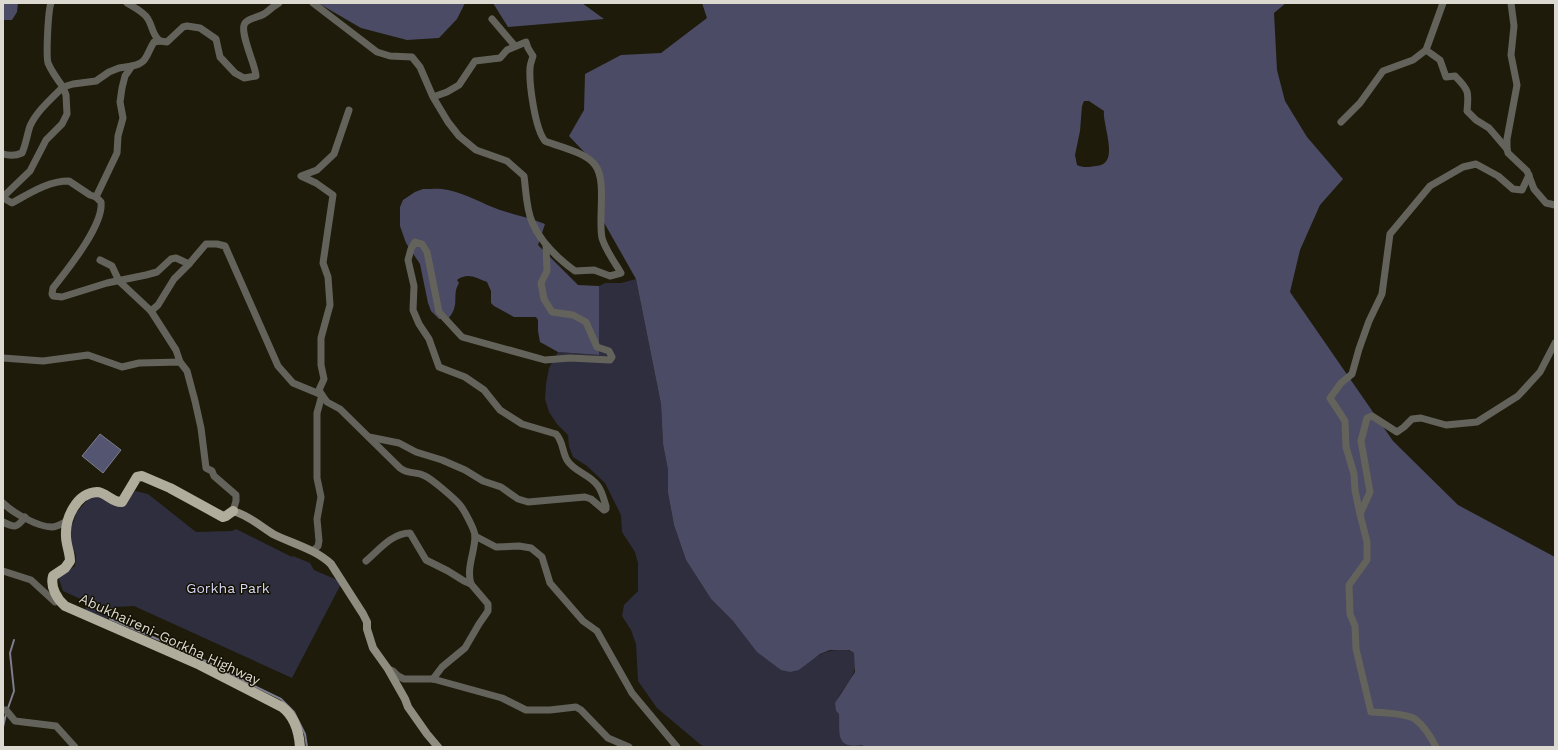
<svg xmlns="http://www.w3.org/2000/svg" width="1558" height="750" viewBox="0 0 1558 750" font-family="'Work Sans',sans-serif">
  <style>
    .green { fill: #2e2e3e }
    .forest { fill: #4b4b65; fill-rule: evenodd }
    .water { fill: #545570; stroke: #7d7d8d }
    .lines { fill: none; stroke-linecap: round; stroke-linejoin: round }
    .stream { stroke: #7d7d8d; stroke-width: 2 }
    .street { stroke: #64635b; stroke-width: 7 }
    .secondary { stroke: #8f8d80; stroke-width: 8 }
    .primary { stroke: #b0ad9c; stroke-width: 10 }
    .labels { text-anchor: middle; stroke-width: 3; stroke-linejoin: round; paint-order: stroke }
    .park-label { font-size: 14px; fill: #d5d6f6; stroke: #151204 }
    .street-label { font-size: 14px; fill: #dcdad0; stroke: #151204 }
  </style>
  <rect width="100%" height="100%" fill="#1e1b0b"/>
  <!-- green -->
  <g class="green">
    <path d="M 636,279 L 661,404 L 663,444 L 668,470 L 668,493 L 674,525 L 686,560 L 711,599 L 733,621 L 799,670 C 812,660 822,650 838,650 C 845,650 848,649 854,653 C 862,681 834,688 836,711 L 839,714 L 841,740 L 856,745 L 862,745 L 865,747 L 706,747 L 701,745 L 657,708 L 638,681 L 636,644 L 631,630 L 622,616 L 624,605 L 638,591 L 638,563 L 635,552 L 622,532 L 621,515 L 605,483 L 587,466 L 573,457 L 569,446 L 568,435 L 557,424 L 549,412 L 545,399 L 546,384 L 549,368 L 558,352 L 599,355 L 599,286 L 605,283 L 621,283 Z"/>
    <polygon points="135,491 148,494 196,532 232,531 236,529 292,557 293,556 310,563 314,570 342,582 292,678 134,606 114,607 108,619 85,610 87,602 63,591 58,576 75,566 76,556 69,535 70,528 74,521 76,513 90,497 97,495 123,507"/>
  </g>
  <!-- forest -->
  <g class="forest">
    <polygon points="3,3 18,3 17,12 12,20 3,20"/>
    <polygon points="318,3 465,3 457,19 439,38 407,40 361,28"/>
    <polygon points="493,3 582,3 604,19 508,27"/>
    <path d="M 702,3 L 1286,3 L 1274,13 L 1277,70 L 1285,101 L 1307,137 L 1343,179 L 1320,205 L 1300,250 L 1290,292 L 1393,441 L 1458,505 L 1555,557 L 1555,747 L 865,747 L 862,745 C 835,749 840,734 839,714 L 836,711 L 835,703 L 855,672 L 854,653 L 849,650 L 830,650 L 820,654 L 799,670 L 790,672 L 781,670 L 757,652 L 733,621 L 711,599 L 686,560 L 674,525 L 668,493 L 668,470 L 663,444 L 661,404 L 636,279 L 602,219 L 602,171 L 569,136 L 584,110 L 585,74 L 621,55 L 661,53 L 707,18 ZM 1084,101 L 1089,101 L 1104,111 C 1102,125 1121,165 1096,166 C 1089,167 1083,168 1077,165 L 1075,155 L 1080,131 L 1082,106 Z"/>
    <path d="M 423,189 C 431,189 440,188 448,190 C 467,194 483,204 500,210 C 515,215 531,218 545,224 L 538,245 L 578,285 L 599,286 L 599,355 L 558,352 L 540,342 L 538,331 L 538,320 L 536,317 L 514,317 L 494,306 L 491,303 L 491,291 L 487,282 C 476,278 468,272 457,280 L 459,283 C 451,296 461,304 448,319 L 439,319 L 431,311 L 428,303 L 420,264 L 406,243 L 400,226 L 400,207 L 403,200 L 415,192 Z"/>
  </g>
  <!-- water -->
  <polygon class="water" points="100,434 121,450 103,473 82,456"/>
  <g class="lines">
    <!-- stream -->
    <g class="stream">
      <polyline points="110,619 190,653 250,684 281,699 294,712 305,734 307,747"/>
      <polyline points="8,708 14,691 10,653 14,640"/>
      <polyline points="3,727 6,714"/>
    </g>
    <!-- street -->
    <g class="street">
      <path d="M 127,3 C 135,8 144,12 148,19 C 153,27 152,35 160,41 L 167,42 L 183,27 L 187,26 L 200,28 L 216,39 L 220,57 L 235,73 L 244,78 L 256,76 C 256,65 237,29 246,22 C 251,18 258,17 264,14 C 269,11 273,6 279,3"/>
      <path d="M 313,3 L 377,52 L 390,56 L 412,57 L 420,67 L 433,97 L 448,122 L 459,136 L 476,150 L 507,161 L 524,176 C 526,190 526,208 532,222 C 541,243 557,258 575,271 L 594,270 L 610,276 L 621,273 C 614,261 606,251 602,238 C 598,218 607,180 595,165 C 586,152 559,147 545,141 C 535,129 529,84 530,68 C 530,64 532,60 533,56 L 528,48 L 526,42 L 507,50 L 500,58 L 475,61 L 459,85 L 447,92 L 433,97"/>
      <polyline points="492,19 515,46"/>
      <path d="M 1426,50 L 1440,60 L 1446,77 L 1455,76 C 1469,90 1469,92 1467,111 L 1476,120 L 1489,128 L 1507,149 L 1508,153 L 1527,171 L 1534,189 L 1546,203 L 1555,205"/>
      <path d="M 132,66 L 119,68 L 109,72 L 96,81 L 73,84 L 63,87 L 66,95 L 67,114 L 62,124 L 46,140 L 30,171 L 5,195 L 5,199 L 12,203 C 30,193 48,181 69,181 L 90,195 L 96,197 L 101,202 C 104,225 67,270 53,288 L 52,294 L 53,296 L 62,297 L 107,283 L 146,275 L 157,272 L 171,259 L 176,258 L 189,264 L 174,279 L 158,305 L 151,311"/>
      <polyline points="1341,122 1360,103 1383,71 1413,60 1426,50 1443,3"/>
      <polyline points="1507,149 1507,139 1517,85 1511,55 1514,26 1511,3"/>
      <path d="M 3,154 C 10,156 15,156 22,153 C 26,144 27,135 30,126 C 37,111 51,99 63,87 C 57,79 52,72 48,63 C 46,55 48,11 51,3"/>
      <path d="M 96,197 L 117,153 L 118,136 L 123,118 L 120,102 L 122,88 L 125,76 L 132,66 C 148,63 146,54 154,42 L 160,41"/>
      <polyline points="100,260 112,266 119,281 151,311 176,350 180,362"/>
      <path d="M 189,264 L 206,244 L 217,244 L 225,246 L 278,366 L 293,383 L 322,395 L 327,402 L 340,409 L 400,468 C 409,475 416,471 425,476 C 432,479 455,499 460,505 C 464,510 475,530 475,536 C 475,552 466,568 471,584"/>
      <polyline points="3,358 43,361 88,355 122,367 139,363 180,362 187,371 195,401 201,428 206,468 212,471 214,476 236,495 236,501 233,511"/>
      <path d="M 369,437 L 399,443 L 416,452 L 442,460 L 465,470 L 483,481 L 501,487 L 518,499 L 528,502 L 585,497 L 591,499 L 604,510 L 606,509 L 606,506 C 604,500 602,491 598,486 C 590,474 574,472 567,460 C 562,451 563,441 556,434 L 522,424 L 500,410 L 484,390 L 465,377 L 439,367 L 429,339 L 419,324 L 413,310 L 414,286 L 408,260 L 411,249 L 415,242 L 422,244 L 427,252 L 439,312 L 462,337 L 545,360 L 570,358 L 610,360 L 612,357 L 609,351 L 597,347 L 586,322 L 573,315 L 552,312 L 544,299 L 541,283 L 547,271 L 546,245"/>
      <path d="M 3,503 C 13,513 38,527 52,527 C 57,527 63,523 67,521"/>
      <polyline points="1360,514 1355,490 1354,474 1346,447 1345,421 1330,398 1341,383 1352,374 1359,349 1369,321 1382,294 1390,234 1430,186 1463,167 1476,164 1498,176 1513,189 1522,190 1529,175"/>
      <path d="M 3,522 C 15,528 17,528 25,517"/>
      <polyline points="475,536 496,547 519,546 531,548 542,557 550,583 583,621 597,631 632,693 677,747"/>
      <polyline points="313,551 318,546 319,541 317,519 321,497 317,478 317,413 322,395 319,390 324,379 321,365 321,338 330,305 328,277 323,263 333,195 316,183 301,176 317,170 334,154 349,110"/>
      <path d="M 366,561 C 379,550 392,533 410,533 L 426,560 L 448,571 L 464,581 L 471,584 L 488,604 L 488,611 L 479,624 L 465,648 L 442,667 L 433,679"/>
      <polyline points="3,571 31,580 55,602 60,600"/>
      <polyline points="388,669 393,671 398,676 404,679 433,679 502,698 526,710 550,710 576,707 581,710 608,738 629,747"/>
      <polyline points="3,710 6,710 15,721 56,726 75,747"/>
      <path d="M 1436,747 C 1431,737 1424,726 1415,719 C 1407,714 1381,712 1371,712 L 1356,649 L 1355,626 L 1350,614 L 1349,585 L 1367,560 L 1367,542 L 1360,514 L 1370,492 L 1361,441 L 1367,418 L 1372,416 L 1397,432 L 1404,427 L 1412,419 L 1421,418 L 1446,425 L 1477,422 L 1518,396 L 1540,372 L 1555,343"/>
    </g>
    <!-- secondary -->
    <path class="secondary" d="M 233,511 C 248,515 260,526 273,534 C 293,544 315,549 331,564 L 363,614 L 367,622 L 367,629 L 373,648 L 388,669 L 405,699 L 408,707 L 427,734 L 438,747"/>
    <!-- primary -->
    <path class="primary" d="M 233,511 L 226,516 L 223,517 L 170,488 L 142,476 L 137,477 L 122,502 C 112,503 106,492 97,492 C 76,493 65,519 66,536 C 66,545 70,552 70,561 L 65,568 L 53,576 C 50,587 57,599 65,606 L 200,665 L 282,707 C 294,716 299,732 300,747"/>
  </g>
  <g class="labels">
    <!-- park labels -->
    <g class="park-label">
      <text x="228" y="593">Gorkha Park</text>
    </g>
    <!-- street labels -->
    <g class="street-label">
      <text transform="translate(170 639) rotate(25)" y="5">Abukhaireni-Gorkha Highway</text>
    </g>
  </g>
  <!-- border -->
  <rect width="1558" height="750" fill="none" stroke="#dcdad0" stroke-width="8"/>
</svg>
